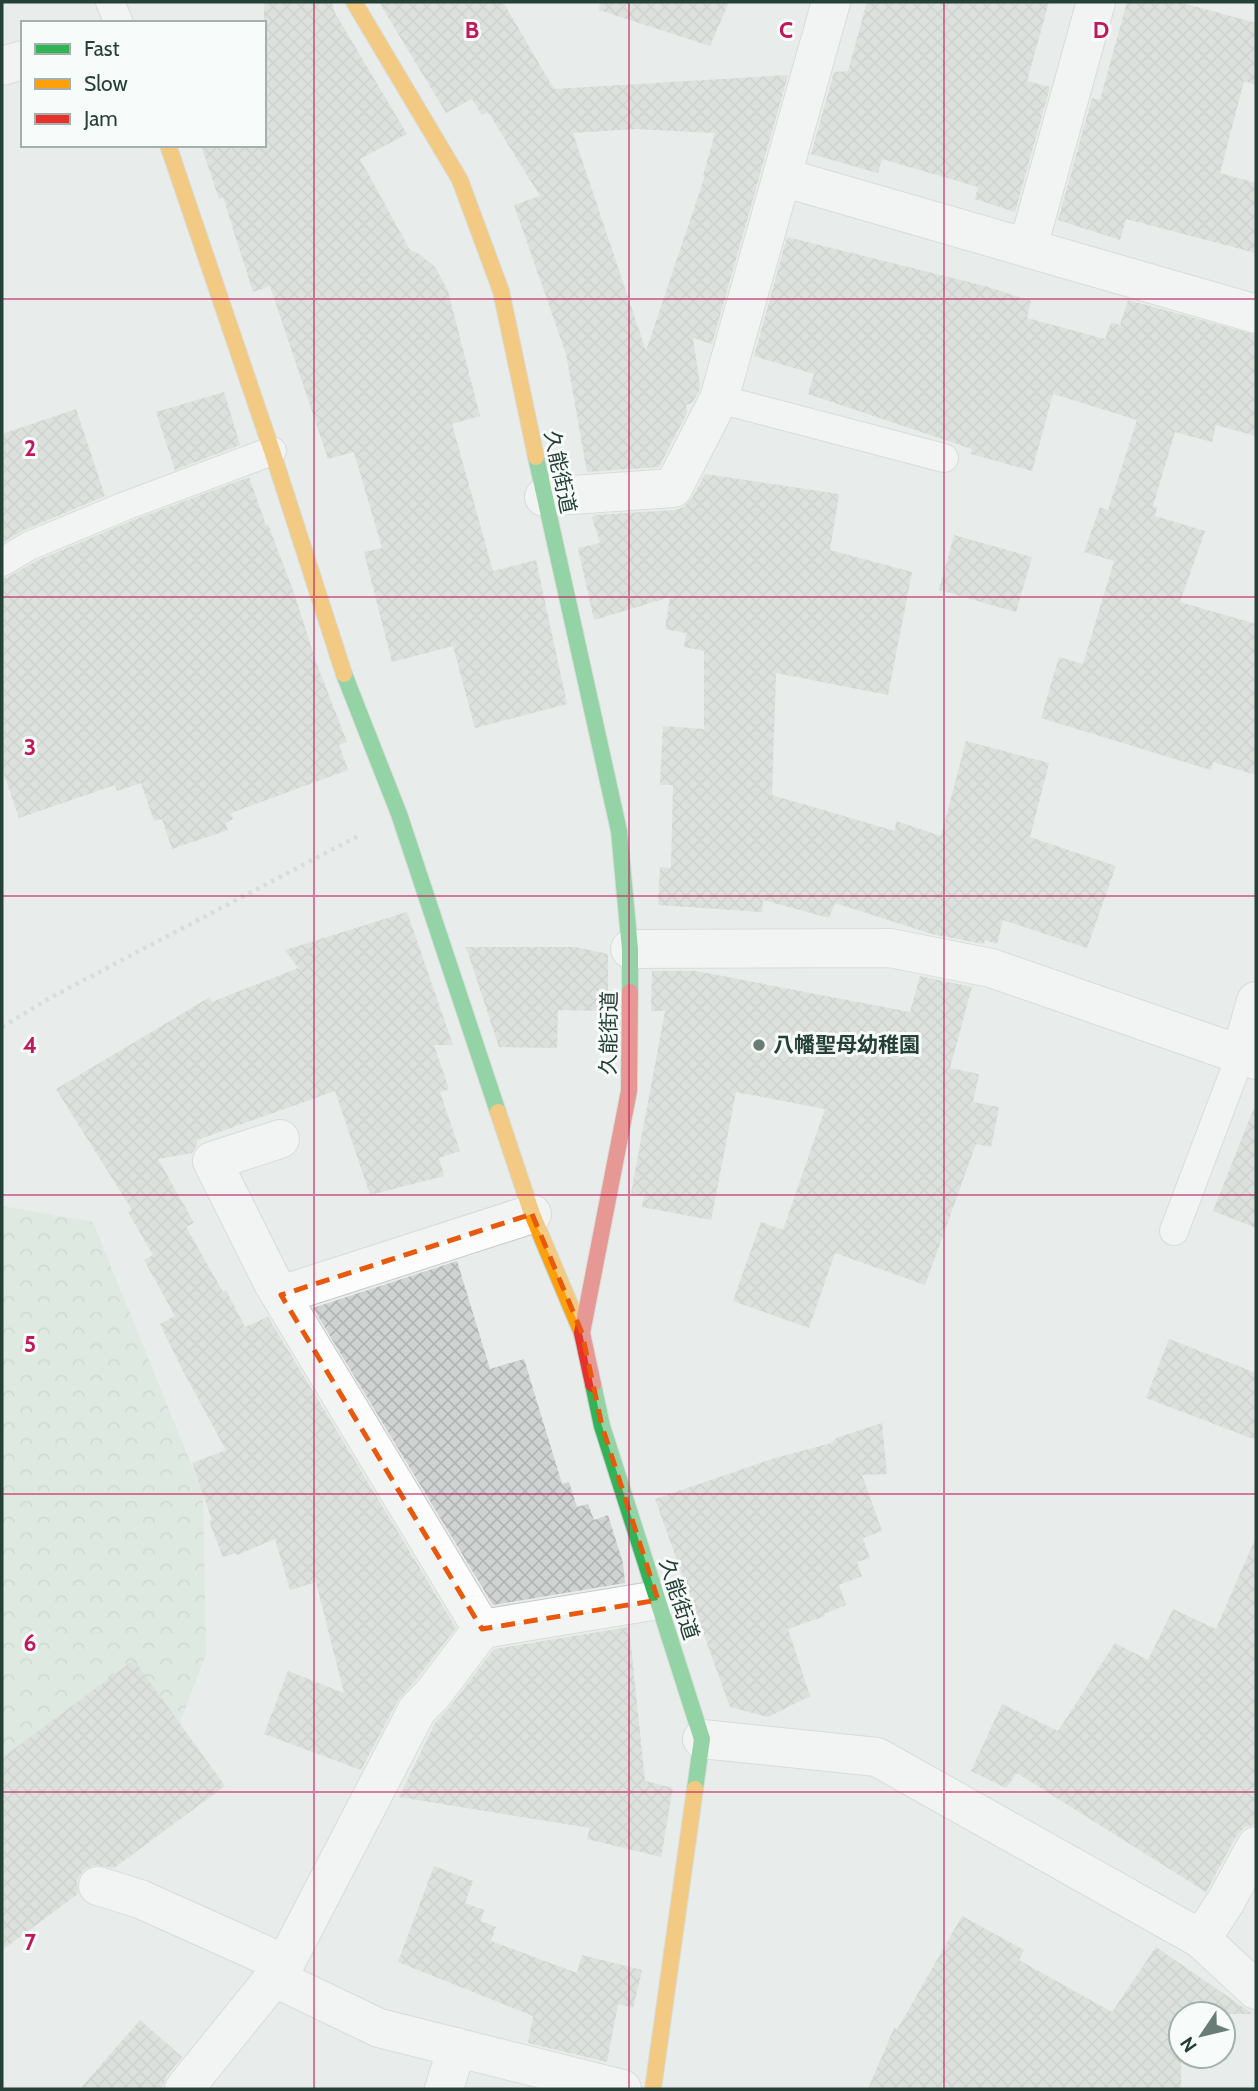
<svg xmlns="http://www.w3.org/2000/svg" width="1258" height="2091" viewBox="0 0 1258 2091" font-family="Cabin,'Noto Sans JP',sans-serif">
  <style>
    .forest { fill: url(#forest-crowns) }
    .building { fill: url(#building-cross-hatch); fill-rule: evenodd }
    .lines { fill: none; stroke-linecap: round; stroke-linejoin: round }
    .lane-casing { stroke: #c5c9c7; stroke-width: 30 }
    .street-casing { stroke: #c5c9c7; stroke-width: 40 }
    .fast-casing { stroke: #c4cac7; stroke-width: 18 }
    .slow-casing { stroke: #c4cac7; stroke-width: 18 }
    .jam-casing { stroke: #c4cac7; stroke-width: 18 }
    .path { stroke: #c3cbc7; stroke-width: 4.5; stroke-dasharray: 3.5 5; stroke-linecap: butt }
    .lane { stroke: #fcfcfc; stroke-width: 28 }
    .street { stroke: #fcfcfc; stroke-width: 38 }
    .fast { stroke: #30b455; stroke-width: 16 }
    .slow { stroke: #ff9f0a; stroke-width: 16 }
    .jam { stroke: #e5322d; stroke-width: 16 }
    .marked { fill: none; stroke: #e8590c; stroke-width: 5; stroke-dasharray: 14 9; stroke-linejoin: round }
    .grid { fill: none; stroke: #c2185b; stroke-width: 2; stroke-opacity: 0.55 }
    .poi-dot { fill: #697c76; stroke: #f7fbf9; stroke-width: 2.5 }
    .labels { text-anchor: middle; stroke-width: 6; stroke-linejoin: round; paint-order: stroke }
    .street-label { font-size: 21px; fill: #254037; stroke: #f7fbf9 }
    .poi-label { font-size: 21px; font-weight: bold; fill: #254037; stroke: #f7fbf9; text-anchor: start }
    .grid-label { font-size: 23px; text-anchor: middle; font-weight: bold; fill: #c2185b; stroke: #f7fbf9; stroke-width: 6; stroke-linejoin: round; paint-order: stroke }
  </style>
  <defs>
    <pattern id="forest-crowns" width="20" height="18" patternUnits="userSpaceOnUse" patternTransform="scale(1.75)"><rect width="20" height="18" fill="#d2e4d7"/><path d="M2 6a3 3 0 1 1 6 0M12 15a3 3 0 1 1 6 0" fill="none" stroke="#b4c5b9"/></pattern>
    <pattern id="building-cross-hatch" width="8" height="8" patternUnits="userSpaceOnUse" patternTransform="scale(1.75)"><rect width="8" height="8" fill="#cfd3d1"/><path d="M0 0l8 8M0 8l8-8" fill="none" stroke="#b2b6b4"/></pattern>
  </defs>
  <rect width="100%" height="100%" fill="#e8ecea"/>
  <!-- forest -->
  <polygon class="forest" points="2,1206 93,1222 203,1494 206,1654 179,1725 2,1878"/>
  <!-- building -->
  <g class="building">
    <polygon points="264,2 332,2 335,13 407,134 360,159 410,250 419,254 435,267 448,291 480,416 452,424 493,571 536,560 567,704 475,728 453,646 392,662 364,552 382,548 354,452 328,459 270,286 253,292 223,197 219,199 201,145 264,145"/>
    <path d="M 379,2 L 503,2 L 554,89 L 788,75 L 712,344 L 693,338 L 700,385 L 699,391 L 692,403 L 686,405 L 687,413 L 659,467 L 587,472 L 566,354 L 514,205 L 540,196 L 488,112 L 482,115 L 472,99 L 446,113 ZM 635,129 L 715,133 L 703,176 L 705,176 L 646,351 L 573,133 Z"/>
    <polygon points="600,2 729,2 710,46 599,10"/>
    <polygon points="867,2 1049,2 1027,81 1050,87 1015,212 975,199 978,187 882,159 878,173 811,154 834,72 848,71"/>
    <polygon points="1127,2 1179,2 1256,23 1256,85 1244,81 1220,173 1256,183 1256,253 1126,219 1120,240 1058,220 1092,98 1100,100"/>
    <polygon points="787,237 985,286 1031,301 1027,318 1105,339 1111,322 1120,325 1128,300 1256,335 1256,436 1216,425 1212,442 1175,432 1153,506 1157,507 1155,516 1205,531 1180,602 1256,624 1256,775 1213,762 1211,770 1041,718 1059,657 1083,664 1114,561 1084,552 1100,507 1108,510 1137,420 1053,394 1032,471 971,454 972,449 808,394 814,374 754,356"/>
    <polygon points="224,392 240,445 175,470 156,412"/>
    <polygon points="76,409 105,496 22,531 2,543 2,434"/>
    <polygon points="705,474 839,494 830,550 912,572 888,695 776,673 772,795 895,831 896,821 941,836 966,741 1049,763 1030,837 1116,866 1087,948 1003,920 997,944 985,940 984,944 932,934 835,903 829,918 763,900 762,912 658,905 660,867 671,868 673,785 660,785 663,726 704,729 704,651 684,647 686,633 665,629 670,597 594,620 578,548 600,543 592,518 594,515 675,510 684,507 692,498"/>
    <polygon points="249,477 266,525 268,524 295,596 316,662 347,742 339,745 348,770 231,813 233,819 225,823 228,830 172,849 162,819 154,821 141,783 117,791 115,785 19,818 2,768 2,579 10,576 36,561 131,521"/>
    <polygon points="954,535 1032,557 1016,612 939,590"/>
    <polygon points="407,912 453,1045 434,1045 449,1089 440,1092 460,1151 439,1158 444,1176 370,1195 335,1091 197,1140 197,1145 192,1153 158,1159 194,1223 186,1227 223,1292 226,1290 245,1327 268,1317 456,1628 415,1681 398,1700 361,1770 264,1734 288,1671 344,1693 316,1582 290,1590 275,1539 237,1555 236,1553 223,1557 209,1521 212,1520 192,1463 226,1450 182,1369 160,1324 175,1316 144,1260 153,1255 128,1212 132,1210 56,1089 210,997 212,1002 298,968 285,950"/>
    <polygon points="466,947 575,947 608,954 608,1011 558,1010 557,1048 499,1047"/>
    <polygon points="652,971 696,971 910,1012 920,976 972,987 950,1068 979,1074 973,1102 999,1107 991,1147 976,1144 925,1285 835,1253 809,1328 733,1301 761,1222 783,1230 825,1109 736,1092 711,1220 642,1207 644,1196 631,1193 665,1011 651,1011"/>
    <polygon points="1254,1108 1256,1108 1256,1228 1213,1211"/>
    <polygon points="457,1261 490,1369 524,1359 562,1484 569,1482 577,1507 588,1504 594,1520 608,1515 623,1563 625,1583 493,1605 313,1308"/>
    <polygon points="1169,1339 1256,1373 1256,1440 1146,1398"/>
    <polygon points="882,1423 887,1474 862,1475 882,1531 863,1538 870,1558 857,1562 862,1576 839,1585 846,1605 824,1614 825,1616 788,1629 810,1696 768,1717 730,1707 655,1499 775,1458 832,1443 836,1438"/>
    <polygon points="1256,1537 1256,1824 1245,1827 1237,1835 1206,1892 1017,1773 1006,1788 971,1771 1002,1704 1058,1731 1115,1643 1148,1660 1173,1609 1216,1629"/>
    <polygon points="629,1627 645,1781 673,1788 661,1857 587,1839 590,1828 399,1797 435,1723 449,1708 494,1649"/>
    <polygon points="134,1660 225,1786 114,1868 94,1865 84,1870 77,1880 78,1894 2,1950 2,1758"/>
    <polygon points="434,1866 473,1881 465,1903 484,1910 481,1921 496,1927 491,1941 577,1973 582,1955 642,1970 633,2008 618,2004 607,2062 528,2043 533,2016 398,1962"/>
    <polygon points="962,1916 1024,1950 1019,1960 1112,2012 1156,1947 1253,2014 1181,2014 1181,2089 868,2089 894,2028 897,2030"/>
    <polygon points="140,2020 182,2057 167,2075 162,2089 80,2089"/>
  </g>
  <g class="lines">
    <!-- lane casing -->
    <g class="lane-casing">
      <g id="lane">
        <polyline points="110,2 119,23"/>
        <polyline points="719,399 944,458"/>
        <polyline points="2,562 29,546 125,506 272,451"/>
        <polyline points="1174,1231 1241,1054"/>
      </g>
    </g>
    <!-- street casing -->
    <g class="street-casing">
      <g id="street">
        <polyline points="2,66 23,60"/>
        <polyline points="782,177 1256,314"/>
        <polyline points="1028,247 1096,2"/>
        <polyline points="544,497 673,488 719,399 831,2"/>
        <polyline points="630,949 890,948 991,968 1256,1060"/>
        <polyline points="1241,1054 1256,1001"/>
        <polyline points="280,1139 212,1161 273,1283 482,1629 658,1600"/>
        <polyline points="281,1295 532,1214"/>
        <polyline points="702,1739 877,1757 1201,1939 1256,1990"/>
        <polyline points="98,1886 140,1899 285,1964"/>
        <polyline points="1201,1939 1226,1901 1256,1846"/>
        <polyline points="275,1978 379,2028 622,2089"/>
        <polyline points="184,2089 285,1964 417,1710 432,1695 482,1629"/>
        <polyline points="444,2089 457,2047"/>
      </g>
    </g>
    <!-- fast casing -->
    <g class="fast-casing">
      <g id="fast">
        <polyline points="536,457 619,831 630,949 630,992"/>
        <polyline points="344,674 399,814 498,1112"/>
        <polyline points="593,1384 602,1426 702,1739 695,1789"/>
      </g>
    </g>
    <!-- slow casing -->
    <g class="slow-casing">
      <g id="slow">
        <polyline points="354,2 460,180 501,291 536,457"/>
        <polyline points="168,145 272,451 344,674"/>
        <polyline points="498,1112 532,1214 582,1333"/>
        <polyline points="653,2089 695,1789"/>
      </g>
    </g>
    <!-- jam casing -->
    <g class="jam-casing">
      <polyline id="jam" points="593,1384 582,1333 629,1091 630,992"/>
    </g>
    <!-- path -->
    <polyline class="path" points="2,1027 48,999 358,836"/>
    <!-- lane -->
    <use href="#lane" class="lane"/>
    <!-- street -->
    <use href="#street" class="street"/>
    <!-- fast -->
    <use href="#fast" class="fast"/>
    <!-- slow -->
    <use href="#slow" class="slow"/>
    <!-- jam -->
    <use href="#jam" class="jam"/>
  </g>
  <!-- marked area -->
  <path d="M0 0H1258V2091H0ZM 532,1214 L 582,1333 L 602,1426 L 658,1600 L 482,1629 L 281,1295 Z" fill="#e8ecea" fill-opacity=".55" fill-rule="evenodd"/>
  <path class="marked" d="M 532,1214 L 582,1333 L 602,1426 L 658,1600 L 482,1629 L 281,1295 Z"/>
  <!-- grid -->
  <path class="grid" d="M 314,2 L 314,2089M 629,2 L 629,2089M 944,2 L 944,2089M 2,299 L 1256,299M 2,597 L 1256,597M 2,896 L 1256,896M 2,1195 L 1256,1195M 2,1494 L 1256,1494M 2,1792 L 1256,1792"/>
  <!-- markers -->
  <circle class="poi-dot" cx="759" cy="1045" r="7"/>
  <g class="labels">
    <!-- street labels -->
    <g class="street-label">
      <text transform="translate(560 472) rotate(78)" y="7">久能街道</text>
      <text transform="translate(609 1033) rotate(-89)" y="7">久能街道</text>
      <text transform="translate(679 1599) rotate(72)" y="7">久能街道</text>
    </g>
    <!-- poi labels -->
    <g class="poi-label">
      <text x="773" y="1052">八幡聖母幼稚園</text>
    </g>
  </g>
  <g class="grid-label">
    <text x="472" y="38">B</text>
    <text x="786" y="38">C</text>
    <text x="1101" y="38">D</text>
    <text x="30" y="456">2</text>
    <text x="30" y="755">3</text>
    <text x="30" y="1053">4</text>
    <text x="30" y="1352">5</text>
    <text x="30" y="1651">6</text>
    <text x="30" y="1950">7</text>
  </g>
  <!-- border -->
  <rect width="1258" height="2091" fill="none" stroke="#254037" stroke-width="7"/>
  <!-- legend -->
  <rect x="21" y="21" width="245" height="126" fill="#f7fbf9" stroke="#a3b0ab" stroke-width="2"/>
  <rect x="35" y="44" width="35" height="10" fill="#30b455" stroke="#a3b0ab" stroke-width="2"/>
  <text x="84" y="56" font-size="21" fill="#254037">Fast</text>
  <rect x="35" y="79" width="35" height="10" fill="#ff9f0a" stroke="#a3b0ab" stroke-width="2"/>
  <text x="84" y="91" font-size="21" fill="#254037">Slow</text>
  <rect x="35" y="114" width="35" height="10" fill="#e5322d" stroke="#a3b0ab" stroke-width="2"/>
  <text x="84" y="126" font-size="21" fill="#254037">Jam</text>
  <!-- north arrow -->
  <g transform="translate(1202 2035) rotate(235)"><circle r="33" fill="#f7fbf9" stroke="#a3b0ab" stroke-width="2"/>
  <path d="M0-5L12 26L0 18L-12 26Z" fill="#697c76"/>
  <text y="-10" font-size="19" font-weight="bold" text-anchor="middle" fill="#254037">N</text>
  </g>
</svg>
